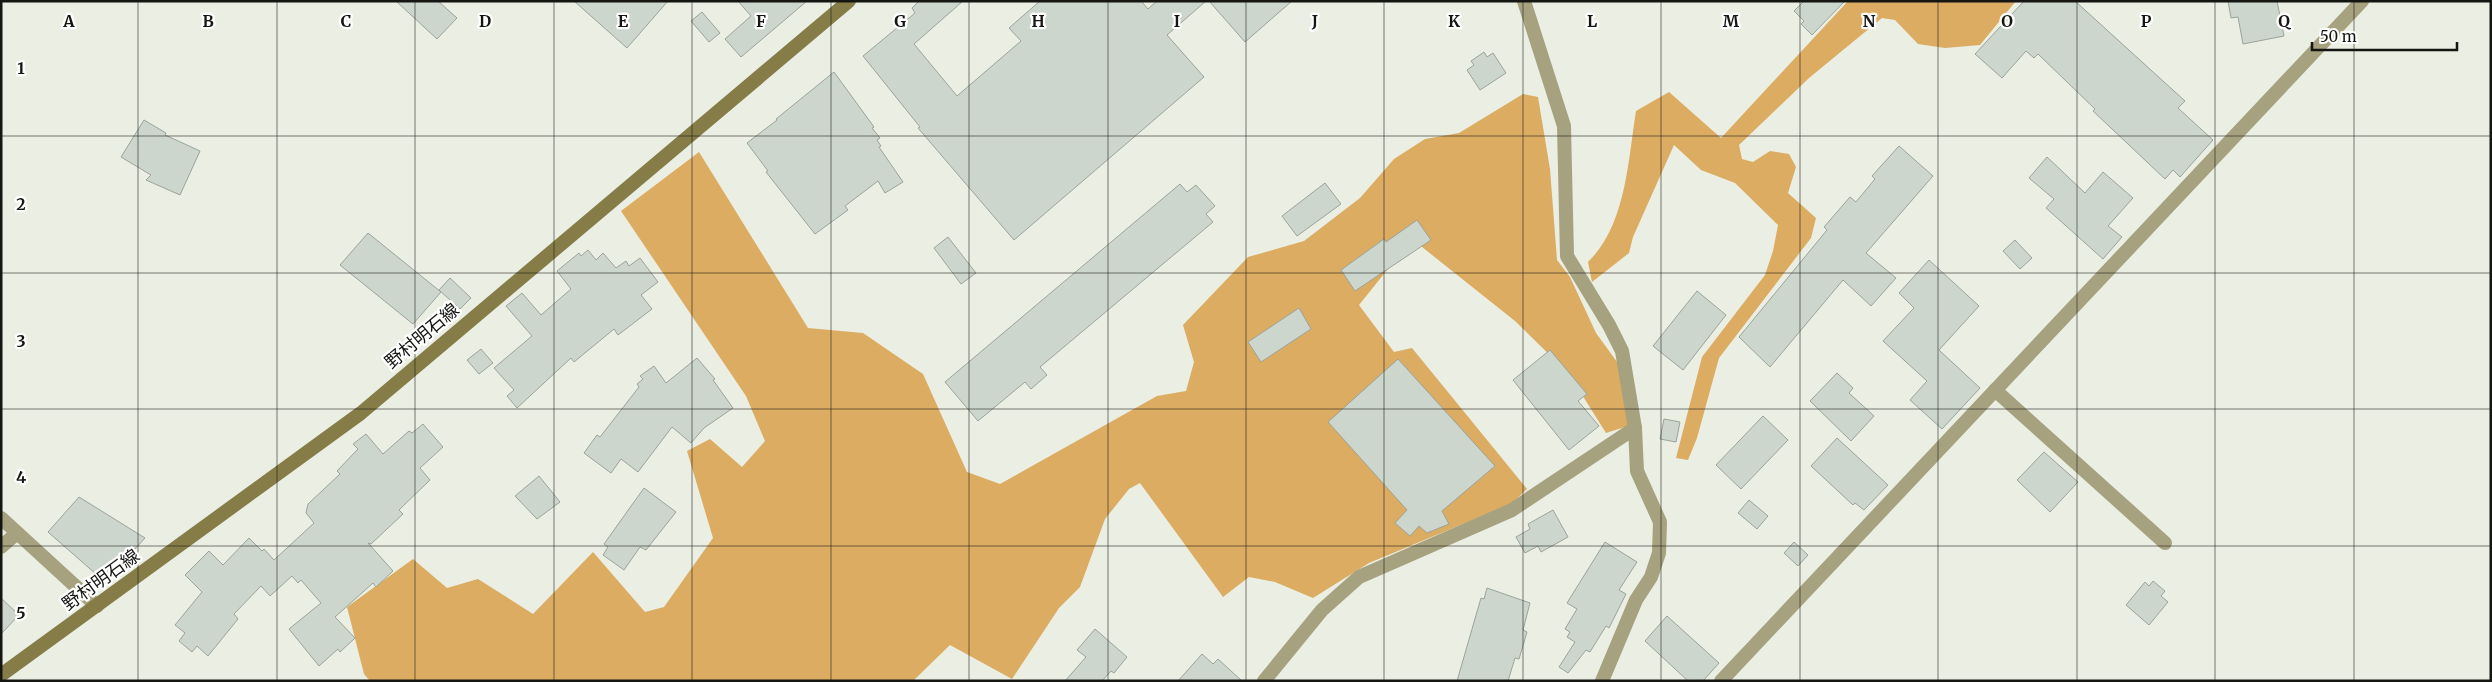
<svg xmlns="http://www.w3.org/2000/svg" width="2492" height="682" viewBox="0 0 2492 682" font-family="Merriweather,'Noto Sans JP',serif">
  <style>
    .forest { fill: #dcac62 }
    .building { fill: #cdd6cd; stroke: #9ba39b }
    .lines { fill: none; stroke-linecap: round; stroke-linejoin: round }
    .minor { stroke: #a6a17f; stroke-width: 14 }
    .secondary { stroke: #857c48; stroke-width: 14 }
    .grid { fill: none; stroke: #151612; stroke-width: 1; stroke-opacity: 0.55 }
    .labels { text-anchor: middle; stroke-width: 4.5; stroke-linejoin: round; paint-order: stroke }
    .street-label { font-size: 18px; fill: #151612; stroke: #fff }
    .grid-label { font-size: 16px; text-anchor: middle; font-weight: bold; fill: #151612; stroke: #fff; stroke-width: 4.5; stroke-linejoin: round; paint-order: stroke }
  </style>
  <rect width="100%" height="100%" fill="#eaeee3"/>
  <!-- forest -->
  <g class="forest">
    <path d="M 1848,1 L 2016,1 L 1980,45 L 1945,48 L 1918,44 L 1895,20 L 1882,18 L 1809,78 L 1739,145 L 1742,159 L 1753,162 L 1770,151 L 1789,154 L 1796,167 L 1788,193 L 1816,218 L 1811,238 L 1719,358 L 1697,438 L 1688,460 L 1676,458 L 1702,357 L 1765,275 L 1773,251 L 1778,225 L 1735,183 L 1701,170 L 1674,145 L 1633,237 L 1629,253 L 1592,282 L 1588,262 C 1626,225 1628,161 1636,111 L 1669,92 L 1721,138 Z"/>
    <polygon points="1523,94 1538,97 1550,169 1557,260 1570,277 1596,333 1620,366 1631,425 1606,433 1569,374 1515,321 1412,239 1359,305 1394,352 1412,348 1527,489 1511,504 1369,563 1313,598 1275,582 1249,577 1223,597 1140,483 1129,489 1105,519 1080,587 1059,608 1012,679 950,645 913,681 370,681 364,674 347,607 413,559 447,588 478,579 533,614 593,552 645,612 664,607 713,538 687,451 710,439 742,467 765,441 746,396 621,211 699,152 808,328 863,333 923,374 967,472 1000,484 1157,396 1186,391 1194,362 1183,325 1248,257 1304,241 1360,198 1394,159 1425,139 1459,133"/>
  </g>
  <!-- building -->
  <g class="building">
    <polygon points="396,1 438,1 457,18 437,39"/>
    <polygon points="574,1 668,1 627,48"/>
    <polygon points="738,1 807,1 741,57 725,39 751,16"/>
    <polygon points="919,1 963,1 914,44 957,96 1021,41 1009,28 1040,1 1141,1 1148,9 1157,1 1206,1 1167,35 1204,77 1014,240 918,128 920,127 863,56 915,13 912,8"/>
    <polygon points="1209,1 1292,1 1245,42"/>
    <polygon points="1804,1 1845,1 1812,35 1801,24 1804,21 1794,11"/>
    <polygon points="2024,1 2075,1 2185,101 2178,108 2213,140 2180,177 2173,170 2165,179 2093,111 2095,109 2038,54 2034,58 2026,51 2002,78 1975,54"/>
    <polygon points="2228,1 2277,1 2284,36 2243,44 2238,17 2231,18"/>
    <polygon points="702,12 720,33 709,42 691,21"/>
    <polygon points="1484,52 1487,57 1493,53 1506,73 1480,90 1467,70 1474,65 1471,61"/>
    <polygon points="834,72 874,127 872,128 880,138 877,140 881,146 879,147 903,182 885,193 878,181 845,206 848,210 815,234 766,172 768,171 747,143 777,120 776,119"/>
    <polygon points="144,120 166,133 165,135 200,151 180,195 146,180 151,175 121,157"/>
    <polygon points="1899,146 1933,176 1866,253 1896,278 1871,306 1843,280 1770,367 1739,337 1827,230 1824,227 1850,197 1856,202 1875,179 1872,176"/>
    <polygon points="2047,157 2085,193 2103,172 2133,198 2108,226 2122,237 2103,259 2046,208 2054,199 2029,178"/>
    <polygon points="1325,183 1341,204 1297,236 1282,216"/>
    <polygon points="1180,184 1187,192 1196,185 1215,206 1206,214 1213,222 1040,367 1047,375 1031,389 1025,382 978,421 945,382"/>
    <polygon points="1417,220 1431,240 1355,291 1341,270 1384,239 1386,242"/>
    <polygon points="368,233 441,292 413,324 340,265"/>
    <polygon points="948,237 976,273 961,284 934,248"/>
    <polygon points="2015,240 2032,258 2020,269 2003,251"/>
    <polygon points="588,250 596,260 603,253 616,268 626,261 629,266 640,258 658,282 641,295 652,309 618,335 614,329 574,362 571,358 517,408 507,396 514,390 494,368 532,336 506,306 522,293 541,315 571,289 557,271 579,253 581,256"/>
    <polygon points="1929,260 1979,306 1939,350 1980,388 1942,429 1910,400 1927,381 1883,341 1914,308 1899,293"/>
    <polygon points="450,278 471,298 460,309 439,290"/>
    <polygon points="1697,291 1726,315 1683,370 1653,346"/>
    <polygon points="1299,308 1311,329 1261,362 1248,342"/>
    <polygon points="481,349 493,363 479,374 467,360"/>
    <polygon points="1550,350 1587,394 1578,401 1599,426 1569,450 1513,380"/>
    <polygon points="697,358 715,379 713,380 733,408 704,428 691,443 672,427 638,472 621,459 611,473 584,453 597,435 600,437 639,387 637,384 643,379 640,376 654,366 666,383"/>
    <polygon points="1398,359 1495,466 1442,511 1449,524 1427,533 1419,526 1410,536 1395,523 1407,510 1328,422"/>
    <polygon points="1837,373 1853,388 1849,393 1874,416 1851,441 1810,401"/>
    <polygon points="1763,416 1788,440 1741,489 1716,465"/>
    <polygon points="1664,419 1680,422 1676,442 1660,439"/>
    <polygon points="423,424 443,447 420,468 430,480 399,510 403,514 371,544 368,543 393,571 376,587 373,583 335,617 355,638 340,652 338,649 319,666 289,629 321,603 301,580 298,583 292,576 270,596 261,586 234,614 238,619 208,656 197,646 192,652 179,641 185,633 175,625 202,592 185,575 209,551 223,565 249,538 262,551 264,549 274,560 314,523 306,513 308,504 340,474 337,471 358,449 353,444 366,434 383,454 409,431 412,433"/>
    <polygon points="1837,438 1888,485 1864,510 1855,503 1853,505 1811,466"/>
    <polygon points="2044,452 2078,482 2050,512 2017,480"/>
    <polygon points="539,476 560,502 537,519 515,496"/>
    <polygon points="644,488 676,512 646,550 640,547 624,570 603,555 608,547 604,544"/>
    <polygon points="79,497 145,538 105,582 48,532"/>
    <polygon points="1749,500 1768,516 1757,529 1738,513"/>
    <polygon points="1553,510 1568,537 1541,552 1538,546 1525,553 1516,537 1530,529 1528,524"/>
    <polygon points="1605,542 1637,562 1619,590 1626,594 1609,628 1606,626 1590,652 1586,650 1568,673 1559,667 1575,642 1567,637 1570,632 1565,629 1577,609 1567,603"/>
    <polygon points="1794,542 1808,555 1798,566 1784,553"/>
    <polygon points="2153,581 2165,591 2161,596 2168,602 2149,625 2126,605 2145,582 2149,586"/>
    <polygon points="1487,588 1530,603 1523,630 1527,632 1519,659 1515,658 1508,681 1457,681 1481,598 1484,599"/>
    <polygon points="1,598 19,615 1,634"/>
    <polygon points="1667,616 1719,663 1703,681 1688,681 1645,641"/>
    <polygon points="1095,629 1127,657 1114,673 1111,671 1102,681 1065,681 1086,657 1077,650"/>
    <polygon points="1202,654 1213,664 1218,659 1242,681 1178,681"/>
  </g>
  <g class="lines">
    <!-- minor -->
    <g class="minor">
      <polyline points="1524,1 1564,126 1567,256 1609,325 1622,351 1635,428 1637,471 1660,522 1659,553 1651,577 1636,600 1602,681"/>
      <polyline points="1995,390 2165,543"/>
      <polyline points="1,518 97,606"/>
      <polyline points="1,547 17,533"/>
      <polyline points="1264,681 1322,610 1359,577 1512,510 1635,428"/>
      <polyline points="1721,681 2362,1"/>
    </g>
    <!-- secondary -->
    <polyline class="secondary" points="1,675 361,413 849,1"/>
  </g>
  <!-- grid -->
  <path class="grid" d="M 138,1 L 138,681M 277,1 L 277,681M 415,1 L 415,681M 554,1 L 554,681M 692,1 L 692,681M 831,1 L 831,681M 969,1 L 969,681M 1108,1 L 1108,681M 1246,1 L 1246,681M 1384,1 L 1384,681M 1523,1 L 1523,681M 1661,1 L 1661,681M 1800,1 L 1800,681M 1938,1 L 1938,681M 2077,1 L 2077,681M 2215,1 L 2215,681M 2354,1 L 2354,681M 1,136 L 2491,136M 1,273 L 2491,273M 1,409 L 2491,409M 1,546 L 2491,546"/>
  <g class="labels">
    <!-- street labels -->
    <g class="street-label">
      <text transform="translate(422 336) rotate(-40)" y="6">野村明石線</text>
      <text transform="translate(101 580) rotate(-36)" y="6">野村明石線</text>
    </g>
  </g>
  <g class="grid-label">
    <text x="69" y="27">A</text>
    <text x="208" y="27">B</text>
    <text x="346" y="27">C</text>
    <text x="485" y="27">D</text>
    <text x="623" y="27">E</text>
    <text x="761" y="27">F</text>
    <text x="900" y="27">G</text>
    <text x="1038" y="27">H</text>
    <text x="1177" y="27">I</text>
    <text x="1315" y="27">J</text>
    <text x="1454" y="27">K</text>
    <text x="1592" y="27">L</text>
    <text x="1731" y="27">M</text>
    <text x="1869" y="27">N</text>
    <text x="2007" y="27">O</text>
    <text x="2146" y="27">P</text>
    <text x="2284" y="27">Q</text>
    <text x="21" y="74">1</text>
    <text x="21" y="210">2</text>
    <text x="21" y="347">3</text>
    <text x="21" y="483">4</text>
    <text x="21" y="619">5</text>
  </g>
  <!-- border -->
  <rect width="2492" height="682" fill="none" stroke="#151612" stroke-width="5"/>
  <!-- scale -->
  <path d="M2312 42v8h145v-8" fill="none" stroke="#151612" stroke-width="2.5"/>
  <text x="2320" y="42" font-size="15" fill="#151612" stroke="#ffffff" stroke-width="4" paint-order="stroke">50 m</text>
</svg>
